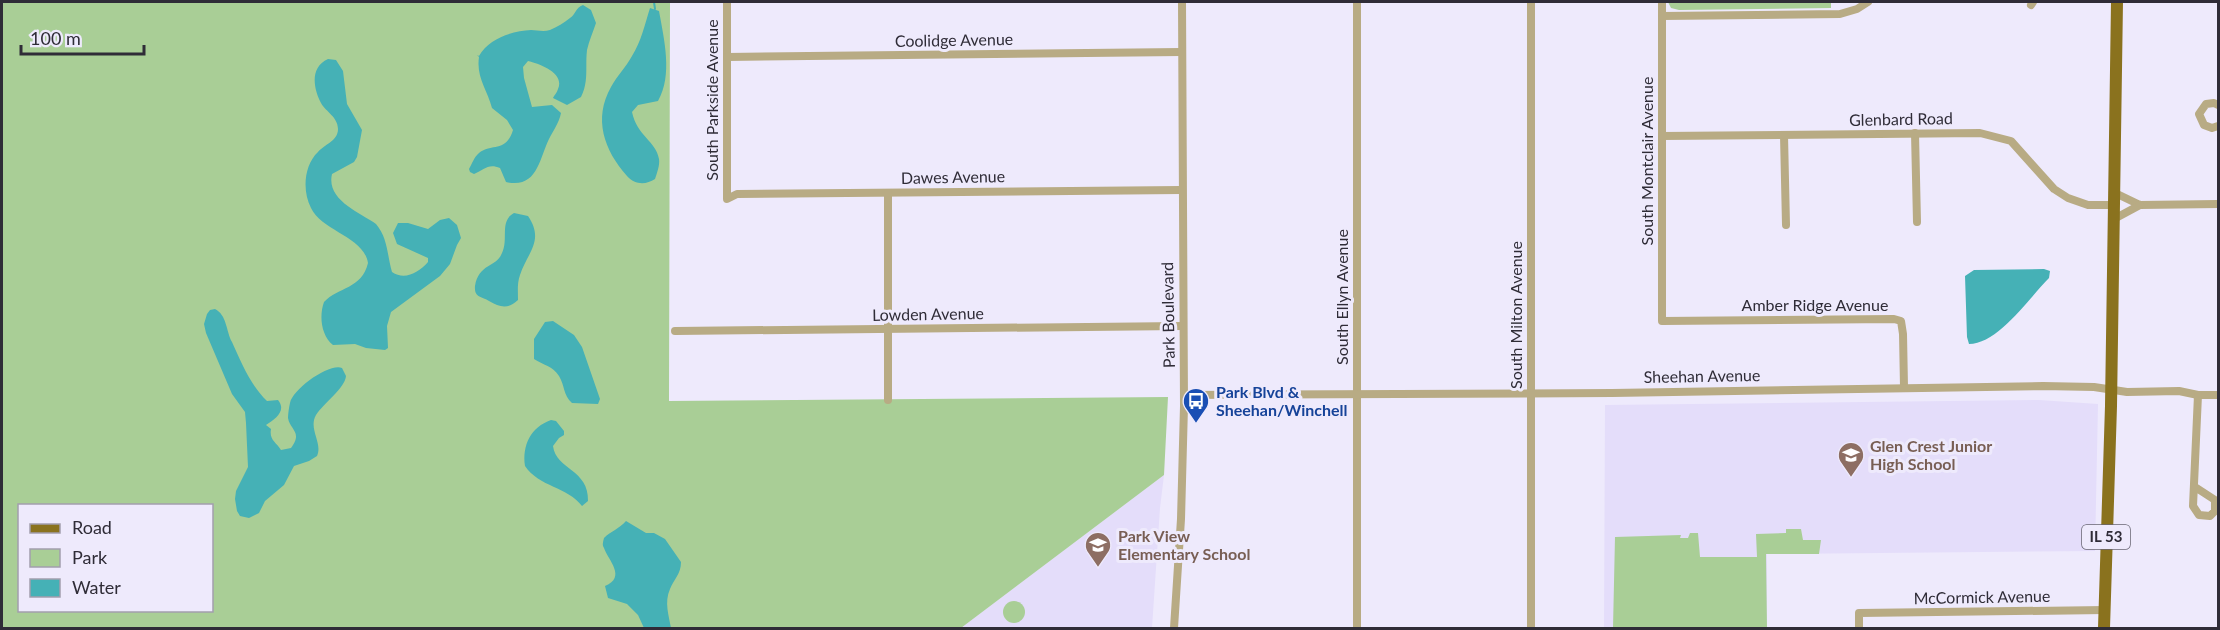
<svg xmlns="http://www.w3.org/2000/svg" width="2220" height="630" viewBox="0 0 2220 630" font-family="Lato,sans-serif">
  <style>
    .built { fill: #e4ddfa }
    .green { fill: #a9ce96; fill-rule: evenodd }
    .water { fill: #45b1b6 }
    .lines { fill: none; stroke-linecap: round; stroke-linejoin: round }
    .stream { stroke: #45b1b6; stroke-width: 2 }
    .minor { stroke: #b8ab84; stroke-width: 8 }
    .primary { stroke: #8a721e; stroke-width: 12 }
    .labels { text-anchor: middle; stroke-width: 6; stroke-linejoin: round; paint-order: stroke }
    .shield { fill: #eeeafc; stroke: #686572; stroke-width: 1.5 }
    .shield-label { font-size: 15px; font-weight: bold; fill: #2f2c37 }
    .street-label { font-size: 16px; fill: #2f2c37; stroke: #eeeafc }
    .transit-label { font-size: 16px; font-weight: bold; fill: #164399; stroke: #eeeafc; text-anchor: start }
    .education-label { font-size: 16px; font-weight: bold; fill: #785e54; stroke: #eeeafc; text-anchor: start }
  </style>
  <rect width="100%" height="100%" fill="#eeeafc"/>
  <!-- built -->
  <g class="built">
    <polygon points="2039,400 2098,404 2095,551 1767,554 1767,628 1604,628 1605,405"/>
    <polygon points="1164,475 1160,508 1152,628 961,628"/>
  </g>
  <!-- green -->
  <g class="green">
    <path d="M 2,2 L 670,2 L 669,401 L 1168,397 L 1164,475 L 961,628 L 2,628 ZM 20,506 L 212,506 L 212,610 L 20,610 Z"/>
    <polygon points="1668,2 1831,2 1831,8 1679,10 1671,8"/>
    <polygon points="1786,529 1801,529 1803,540 1821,540 1819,554 1766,554 1767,628 1613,628 1615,537 1681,535 1680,538 1688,538 1690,533 1698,533 1700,557 1757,557 1756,534 1786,533"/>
    <circle cx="1014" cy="612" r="11"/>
  </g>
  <!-- water -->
  <g class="water">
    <path d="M 583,5 L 591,10 L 596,23 C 593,32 589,41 587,50 C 585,67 589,81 581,97 L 567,105 L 553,98 C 554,95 557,93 558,89 C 565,73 540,64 528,61 L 523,67 L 524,78 L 532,107 L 552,105 L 561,113 C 559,123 553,131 549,139 C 539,160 537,189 506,182 L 500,168 C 488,163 484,170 474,174 L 470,172 L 469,169 C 472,164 474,157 479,153 C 491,143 506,153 513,130 L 507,120 L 492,108 C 487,89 476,77 479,57 L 477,55 L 479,56 C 489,38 513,31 531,30 C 537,30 543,32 550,30 C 557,27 564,23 570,18 C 576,14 575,8 583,5 Z"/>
    <path d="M 650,8 L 659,11 C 664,39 673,75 658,101 L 638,105 L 632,112 C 637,136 656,141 659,159 C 660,165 657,173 655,179 C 646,185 635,185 627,176 C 604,150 593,119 611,87 C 617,76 626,67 632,56 C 641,42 645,24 650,8 Z"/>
    <path d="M 328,59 L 336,60 L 343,71 L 347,104 L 362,130 L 357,157 L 354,162 L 332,174 C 326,200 359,212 376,224 C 388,238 387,255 392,272 C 405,281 419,272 428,262 L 428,258 L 397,244 L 393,233 L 398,223 L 408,223 L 428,229 L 440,220 L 449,218 L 457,225 L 461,238 L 457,245 L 450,264 L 440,276 L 391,312 L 387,326 L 388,348 L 385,350 L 366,348 L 355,344 L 333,345 C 321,335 319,316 324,302 C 338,287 362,289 368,263 C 364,237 322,231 311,208 C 302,191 304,165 318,152 C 325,144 338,141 338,129 C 338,117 326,112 321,103 C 313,88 310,67 328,59 Z"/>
    <path d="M 514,213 L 528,216 C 545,241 527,253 520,275 C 517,283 518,292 518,300 C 507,310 500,307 489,301 C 482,296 474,298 475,286 C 479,263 496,268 502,253 C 509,239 499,221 514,213 Z"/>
    <path d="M 2044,269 L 2050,271 L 2049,278 C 2030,297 1998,344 1969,344 L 1967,337 L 1965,276 L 1974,270 Z"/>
    <path d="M 215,309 C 227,315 226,331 232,342 C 241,362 251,386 267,401 L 278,400 C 287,411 275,419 266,425 L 271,429 C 269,440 276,442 281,450 L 291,448 C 303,432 290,430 288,418 C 288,414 289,407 290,403 C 293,389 329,363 342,368 L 346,376 C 345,388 324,403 316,415 C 308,429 323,443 317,456 L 309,461 L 294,466 L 284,485 L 265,501 L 259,513 L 249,518 L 240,516 L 237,511 L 235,499 L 236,491 L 248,467 L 246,423 L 245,412 L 232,394 L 206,333 L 204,324 L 207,314 L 210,310 Z"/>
    <path d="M 553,321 L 574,335 L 582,347 L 600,399 L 598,404 L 572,403 C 563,395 565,386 559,376 C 553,366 543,365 534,359 L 534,339 L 545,322 Z"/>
    <path d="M 551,420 L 556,421 L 564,431 L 564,435 L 559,438 L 553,446 C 556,470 589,469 588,501 L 582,506 C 568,487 539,487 525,466 C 522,445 531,427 551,420 Z"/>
    <path d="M 626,521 L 646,533 L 654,533 L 665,539 L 681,562 C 681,574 674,579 670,589 C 664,602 669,616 671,628 L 644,628 L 638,615 L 627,604 L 608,598 L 605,586 C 627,577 608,560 604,548 C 602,545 603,542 604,538 C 611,531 619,529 626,521 Z"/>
  </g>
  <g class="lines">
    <!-- stream -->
    <polyline class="stream" points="654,2 655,9"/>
    <!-- minor -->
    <g class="minor">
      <polyline points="727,2 727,199 737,194 1181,190"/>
      <polyline points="1357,2 1357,628"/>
      <polyline points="1531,2 1531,628"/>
      <polyline points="1662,2 1662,321 1894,319 1901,321 1903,334 1904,387"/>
      <polyline points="2031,5 2033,2"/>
      <polyline points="1662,16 1840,14 1857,9 1868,2"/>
      <polyline points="727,57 1181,52"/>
      <polyline points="2218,105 2214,103 2206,104 2199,114 2204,125 2212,128 2218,126"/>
      <polyline points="1915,133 1917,222"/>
      <polyline points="1784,135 1786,225"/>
      <polyline points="1662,136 1980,133 2011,141 2054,189 2068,198 2088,205 2114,205"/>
      <polyline points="2113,192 2140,205 2218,204"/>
      <polyline points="2114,219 2140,205"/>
      <polyline points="675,331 1182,326"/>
      <polyline points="1185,395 1612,393 2043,386 2094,387 2127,392 2179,391 2198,395 2218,395"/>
      <polyline points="888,400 888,193"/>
      <polyline points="2195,487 2215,500 2215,511 2210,516 2199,515 2193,506 2198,395"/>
      <polyline points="1174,628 1181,519 1184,406 1182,2"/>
      <polyline points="1859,628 1859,613 2105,610"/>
    </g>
    <!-- primary -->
    <polyline class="primary" points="2104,628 2111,406 2117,2"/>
  </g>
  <!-- icons -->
  <defs>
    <g id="bus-pin" transform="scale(1.35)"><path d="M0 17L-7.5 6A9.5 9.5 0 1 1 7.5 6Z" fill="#1a4fb4" stroke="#eeeafc"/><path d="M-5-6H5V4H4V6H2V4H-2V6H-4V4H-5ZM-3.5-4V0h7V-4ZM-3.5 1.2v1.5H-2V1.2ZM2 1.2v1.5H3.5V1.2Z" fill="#fff"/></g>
    <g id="school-pin" transform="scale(1.35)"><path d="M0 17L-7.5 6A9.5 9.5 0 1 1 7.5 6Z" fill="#8d6e63" stroke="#eeeafc"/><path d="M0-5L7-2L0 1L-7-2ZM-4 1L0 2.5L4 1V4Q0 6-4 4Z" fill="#fff"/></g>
  </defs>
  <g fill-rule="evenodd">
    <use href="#bus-pin" x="1196" y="401"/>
    <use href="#school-pin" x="1851" y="455"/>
    <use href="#school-pin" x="1098" y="545"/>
  </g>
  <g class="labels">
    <!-- shield labels -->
    <rect class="shield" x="2082" y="525" width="48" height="24" rx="4.5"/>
    <g class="shield-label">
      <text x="2106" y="542">IL 53</text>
    </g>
    <!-- street labels -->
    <g class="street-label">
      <text transform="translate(954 40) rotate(-1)" y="6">Coolidge Avenue</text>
      <text transform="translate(712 100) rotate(-90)" y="6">South Parkside Avenue</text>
      <text transform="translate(1901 119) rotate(-1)" y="6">Glenbard Road</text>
      <text transform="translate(1647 161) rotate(-90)" y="6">South Montclair Avenue</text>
      <text transform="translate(953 177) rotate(-1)" y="6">Dawes Avenue</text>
      <text transform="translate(1342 297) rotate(-90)" y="6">South Ellyn Avenue</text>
      <text x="1815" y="311">Amber Ridge Avenue</text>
      <text transform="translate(928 314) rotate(-1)" y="6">Lowden Avenue</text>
      <text transform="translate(1168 315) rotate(-91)" y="6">Park Boulevard</text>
      <text transform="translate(1516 315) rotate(-90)" y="6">South Milton Avenue</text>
      <text transform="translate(1702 376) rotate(-1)" y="6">Sheehan Avenue</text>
      <text transform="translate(1982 597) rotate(-1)" y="6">McCormick Avenue</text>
    </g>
    <!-- transit labels -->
    <g class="transit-label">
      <text x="1216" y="398">Park Blvd &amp;<tspan x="1216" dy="18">Sheehan/Winchell</tspan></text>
    </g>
    <!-- education labels -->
    <g class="education-label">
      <text x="1870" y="452">Glen Crest Junior<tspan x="1870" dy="18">High School</tspan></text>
      <text x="1118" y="542">Park View<tspan x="1118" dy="18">Elementary School</tspan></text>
    </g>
  </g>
  <!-- border -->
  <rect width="2220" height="630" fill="none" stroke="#2f2c37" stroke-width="6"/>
  <!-- legend -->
  <rect x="18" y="504" width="195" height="108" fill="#eeeafc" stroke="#a29ead" stroke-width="1.5"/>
  <rect x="30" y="524" width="30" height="9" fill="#8a721e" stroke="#a29ead" stroke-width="1.5"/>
  <text x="72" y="534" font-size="18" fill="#2f2c37">Road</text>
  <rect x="30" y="549" width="30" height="18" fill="#a9ce96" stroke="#a29ead" stroke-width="1.5"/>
  <text x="72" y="564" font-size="18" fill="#2f2c37">Park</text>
  <rect x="30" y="579" width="30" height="18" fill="#45b1b6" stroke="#a29ead" stroke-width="1.5"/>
  <text x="72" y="594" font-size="18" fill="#2f2c37">Water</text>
  <!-- scale -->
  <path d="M21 45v9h123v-9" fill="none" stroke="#2f2c37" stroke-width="3"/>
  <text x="30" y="45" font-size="18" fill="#2f2c37" stroke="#eeeafc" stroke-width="4.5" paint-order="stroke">100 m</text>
</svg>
